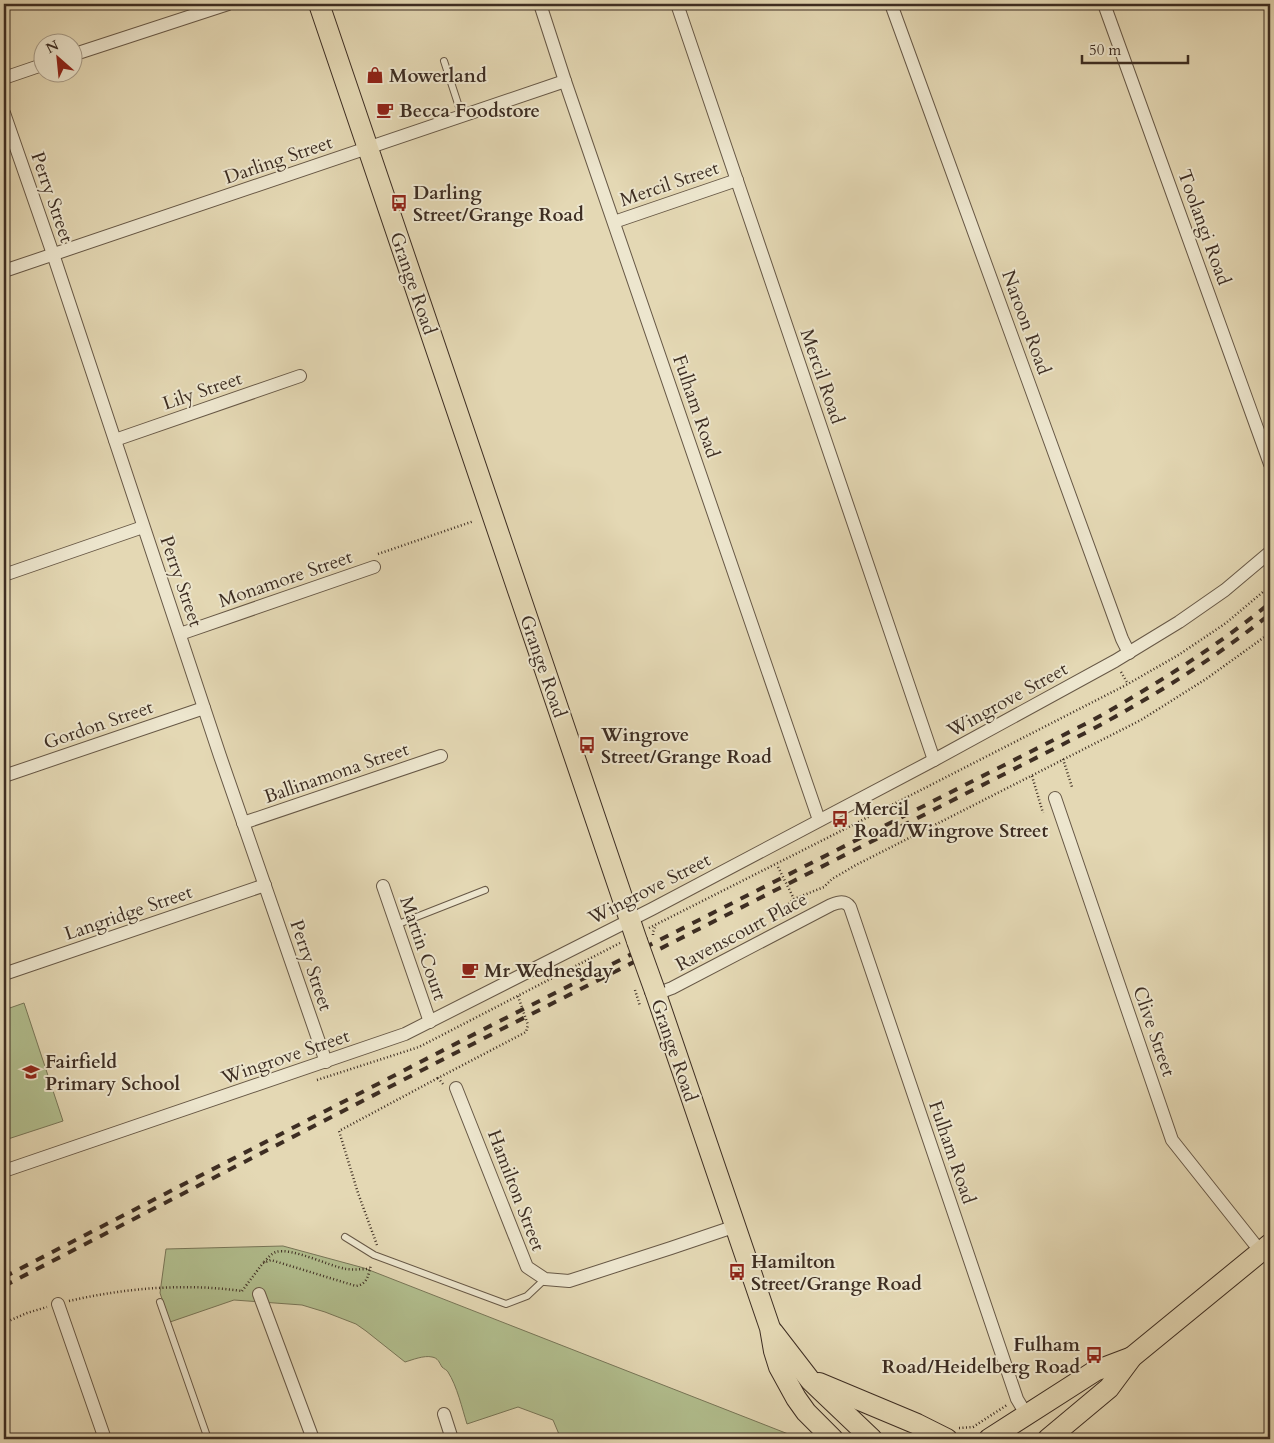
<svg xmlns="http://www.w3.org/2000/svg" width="1274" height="1443" viewBox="0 0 1274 1443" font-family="Cardo,serif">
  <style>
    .green { fill: #b2bf8f; stroke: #787658 }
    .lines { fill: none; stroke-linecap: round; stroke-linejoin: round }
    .service-casing { stroke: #675846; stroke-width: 8 }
    .minor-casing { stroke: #675846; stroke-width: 14 }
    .primary-casing { stroke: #3d2d22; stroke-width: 22 }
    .path { stroke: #3d2d22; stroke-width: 2.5; stroke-dasharray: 1 2.5; stroke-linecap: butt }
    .service { stroke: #ede6ce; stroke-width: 6 }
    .minor { stroke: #ede6ce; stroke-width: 12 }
    .primary { stroke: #e4d8b4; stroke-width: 20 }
    .rail { stroke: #3d2d22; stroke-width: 4; stroke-dasharray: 9 9; stroke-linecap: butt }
    .primary-bridge-casing { stroke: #3d2d22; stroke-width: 22; stroke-linecap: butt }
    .path-bridge { stroke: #3d2d22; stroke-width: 2.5; stroke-dasharray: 1 2.5; stroke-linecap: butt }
    .primary-bridge { stroke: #e4d8b4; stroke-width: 20 }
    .labels { text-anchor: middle; stroke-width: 4; stroke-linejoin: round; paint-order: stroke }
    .poi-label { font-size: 19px; font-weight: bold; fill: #3d2d22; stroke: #ede6ce; text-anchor: start }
    .street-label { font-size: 19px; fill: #3d2d22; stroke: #ede6ce }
  </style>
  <rect width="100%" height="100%" fill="#e4d8b4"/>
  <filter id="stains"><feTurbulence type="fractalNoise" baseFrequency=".004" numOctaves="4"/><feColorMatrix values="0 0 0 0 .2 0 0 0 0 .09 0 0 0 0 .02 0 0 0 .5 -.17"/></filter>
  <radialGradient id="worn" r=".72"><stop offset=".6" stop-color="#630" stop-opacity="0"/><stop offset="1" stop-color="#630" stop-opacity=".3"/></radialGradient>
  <!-- green -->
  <g class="green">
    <polygon points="24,1003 63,1121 8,1139 4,1128 4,1010"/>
    <path d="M 283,1246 L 364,1268 L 801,1439 L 561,1439 L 553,1420 L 518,1407 L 467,1424 C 462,1408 457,1386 448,1372 C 447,1370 444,1369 442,1367 C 439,1362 438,1358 432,1357 C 424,1355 412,1360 405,1362 L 366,1331 L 356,1324 L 325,1312 L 302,1305 L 234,1300 L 170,1322 L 160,1293 L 166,1249 Z"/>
  </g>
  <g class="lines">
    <!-- service casing -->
    <g class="service-casing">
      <g id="service">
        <polyline points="444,61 462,116"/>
        <polyline points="396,925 485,890"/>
        <polyline points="345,1237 374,1255 506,1304 527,1296 545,1279"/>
        <polyline points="160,1302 208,1439"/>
      </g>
    </g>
    <!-- minor casing -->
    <g class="minor-casing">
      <g id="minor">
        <polyline points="540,4 565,81 819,820"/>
        <polyline points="677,4 934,760"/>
        <polyline points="891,4 1122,639 1129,653"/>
        <polyline points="1104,4 1270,464"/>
        <polyline points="72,55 228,4"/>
        <polyline points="4,78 42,65"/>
        <polyline points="4,113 53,254 220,756 326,1062"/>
        <polyline points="614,222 737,180"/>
        <polyline points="4,271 565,81"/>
        <polyline points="115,440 300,376"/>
        <polyline points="4,575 143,527"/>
        <polyline points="180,634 374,567"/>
        <polyline points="4,776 204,708"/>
        <polyline points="1055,798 1172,1140 1261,1252"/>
        <polyline points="243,823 441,756"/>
        <polyline points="383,886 430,1022"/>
        <polyline points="4,974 265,885"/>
        <path d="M 656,994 L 672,988 L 831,905 C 839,902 845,900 850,907 L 1017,1399 L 1026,1414"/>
        <polyline points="456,1088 527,1267 545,1279 569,1281 671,1248 736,1226"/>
        <polyline points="4,1171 405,1034 652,909 934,760 1115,661 1179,622 1225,590 1270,552"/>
        <polyline points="259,1294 313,1439"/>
        <polyline points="58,1304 105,1439"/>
        <polyline points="444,1414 452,1439"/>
      </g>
    </g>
    <!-- primary casing -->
    <g class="primary-casing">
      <g id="primary">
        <polyline points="319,4 637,941"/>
        <polyline points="655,991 770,1328 774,1351 779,1367 796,1398 806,1412 833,1439"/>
        <polyline points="773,1332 810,1380 872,1439"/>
        <polyline points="819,1383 917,1424 947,1439"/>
        <polyline points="989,1439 1095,1371 1132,1357"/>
        <polyline points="1048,1439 1109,1388 1132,1357 1270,1244"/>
      </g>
    </g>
    <!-- path -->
    <g class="path">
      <polyline points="378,554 474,521"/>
      <polyline points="1121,672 1128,684"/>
      <polyline points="1063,759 1072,787"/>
      <polyline points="1032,776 1043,813"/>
      <polyline points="784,916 784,908 794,899 824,887 832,879 856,865 1141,720 1206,679 1270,633"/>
      <polyline points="649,928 835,834 1128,684 1180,654 1226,623 1270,586"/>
      <polyline points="317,1080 419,1047 620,943"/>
      <polyline points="443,1084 438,1078 526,1032 528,1025"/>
      <polyline points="377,1245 358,1193 339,1131 438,1078"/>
      <path d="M 264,1262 C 268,1258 272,1253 276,1252 C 291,1247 329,1266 346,1269 C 354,1270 362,1269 370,1269"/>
      <path d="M 242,1291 L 263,1263 L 271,1260 L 356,1286 C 368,1284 368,1275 371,1265"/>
      <path d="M 69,1301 C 125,1288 185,1283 242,1291"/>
      <polyline points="4,1323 27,1313 47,1307"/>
      <polyline points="959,1428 973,1427 1007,1405"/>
    </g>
    <!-- service -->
    <use href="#service" class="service"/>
    <!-- minor -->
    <use href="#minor" class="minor"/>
    <!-- primary -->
    <use href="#primary" class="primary"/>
    <!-- rail -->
    <g class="rail">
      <path d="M 4,1277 L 492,1025 L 1093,720 C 1155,685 1215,648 1270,603"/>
      <path d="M 4,1286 L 498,1031 L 1091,730 C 1154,696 1214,659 1270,614"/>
    </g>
    <!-- primary-bridge casing -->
    <g class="primary-bridge-casing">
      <polyline id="primary-bridge" points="637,941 655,991"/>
    </g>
    <!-- path-bridge -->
    <g class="path-bridge">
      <polyline points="778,867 794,899"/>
      <polyline points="653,935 653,932 656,925"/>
      <polyline points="635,990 640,1006"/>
      <polyline points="518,996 528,1025"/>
    </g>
    <!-- primary-bridge -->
    <use href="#primary-bridge" class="primary-bridge"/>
  </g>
  <!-- icons -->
  <defs>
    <g id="shop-bare" transform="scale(1.35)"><path d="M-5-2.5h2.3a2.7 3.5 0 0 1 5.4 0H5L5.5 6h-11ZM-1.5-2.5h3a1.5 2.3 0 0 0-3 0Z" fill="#8f2418" stroke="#ede6ce" stroke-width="2.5" paint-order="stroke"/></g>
    <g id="cafe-bare" transform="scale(1.35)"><path d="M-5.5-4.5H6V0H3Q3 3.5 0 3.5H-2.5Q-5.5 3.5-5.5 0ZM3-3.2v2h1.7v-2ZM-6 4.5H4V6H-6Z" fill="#8f2418" stroke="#ede6ce" stroke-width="2.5" paint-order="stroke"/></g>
    <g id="bus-bare" transform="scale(1.35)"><path d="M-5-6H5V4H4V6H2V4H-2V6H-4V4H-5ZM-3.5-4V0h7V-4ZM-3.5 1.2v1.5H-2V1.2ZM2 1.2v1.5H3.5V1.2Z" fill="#8f2418" stroke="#ede6ce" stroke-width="2.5" paint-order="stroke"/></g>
    <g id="school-bare" transform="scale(1.35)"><path d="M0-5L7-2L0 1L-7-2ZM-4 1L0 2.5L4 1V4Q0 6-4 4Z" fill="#8f2418" stroke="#ede6ce" stroke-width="2.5" paint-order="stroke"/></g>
  </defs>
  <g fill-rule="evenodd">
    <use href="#shop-bare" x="375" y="75"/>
    <use href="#cafe-bare" x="385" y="110"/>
    <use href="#bus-bare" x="399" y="203"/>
    <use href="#bus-bare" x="587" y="745"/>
    <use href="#bus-bare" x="840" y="819"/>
    <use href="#cafe-bare" x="470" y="970"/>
    <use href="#school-bare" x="31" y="1072"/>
    <use href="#bus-bare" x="737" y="1272"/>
    <use href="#bus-bare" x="1094" y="1355"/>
  </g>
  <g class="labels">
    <!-- poi labels -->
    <g class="poi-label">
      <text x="389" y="82">Mowerland</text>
      <text x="399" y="117">Becca Foodstore</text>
      <text x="413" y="199">Darling<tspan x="413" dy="22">Street/Grange Road</tspan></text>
      <text x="601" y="741">Wingrove<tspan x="601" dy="22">Street/Grange Road</tspan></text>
      <text x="854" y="815">Mercil<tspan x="854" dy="22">Road/Wingrove Street</tspan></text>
      <text x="484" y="977">Mr Wednesday</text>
      <text x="45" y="1068">Fairfield<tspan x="45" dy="22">Primary School</tspan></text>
      <text x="751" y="1268">Hamilton<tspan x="751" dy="22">Street/Grange Road</tspan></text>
      <text x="1080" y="1351" text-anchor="end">Fulham<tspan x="1080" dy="22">Road/Heidelberg Road</tspan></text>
    </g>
    <!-- street labels -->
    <g class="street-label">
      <text transform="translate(278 159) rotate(-19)" y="7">Darling Street</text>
      <text transform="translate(669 183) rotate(-19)" y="7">Mercil Street</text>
      <text transform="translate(53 197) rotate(71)" y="7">Perry Street</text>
      <text transform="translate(1205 227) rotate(70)" y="7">Toolangi Road</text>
      <text transform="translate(414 283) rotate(71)" y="7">Grange Road</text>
      <text transform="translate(1027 322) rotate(70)" y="7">Naroon Road</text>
      <text transform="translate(823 376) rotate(71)" y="7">Mercil Road</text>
      <text transform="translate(202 390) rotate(-19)" y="7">Lily Street</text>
      <text transform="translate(697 406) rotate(71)" y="7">Fulham Road</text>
      <text transform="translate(285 578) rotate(-19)" y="7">Monamore Street</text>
      <text transform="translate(182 581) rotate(71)" y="7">Perry Street</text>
      <text transform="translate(544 666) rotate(71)" y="7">Grange Road</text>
      <text transform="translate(1007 699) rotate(-29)" y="7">Wingrove Street</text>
      <text transform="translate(98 724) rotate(-19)" y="7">Gordon Street</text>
      <text transform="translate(336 772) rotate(-19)" y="7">Ballinamona Street</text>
      <text transform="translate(649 888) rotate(-27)" y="7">Wingrove Street</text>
      <text transform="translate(128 912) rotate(-19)" y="7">Langridge Street</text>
      <text transform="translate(741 931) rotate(-28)" y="7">Ravenscourt Place</text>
      <text transform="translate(424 948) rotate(71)" y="7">Martin Court</text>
      <text transform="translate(312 965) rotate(71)" y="7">Perry Street</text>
      <text transform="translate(1155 1031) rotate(71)" y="7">Clive Street</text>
      <text transform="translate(675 1050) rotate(71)" y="7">Grange Road</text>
      <text transform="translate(285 1056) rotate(-19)" y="7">Wingrove Street</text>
      <text transform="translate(953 1152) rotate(71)" y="7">Fulham Road</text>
      <text transform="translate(517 1190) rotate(69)" y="7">Hamilton Street</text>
    </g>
  </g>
  <!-- margin -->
  <rect width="1274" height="1443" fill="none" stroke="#e4d8b4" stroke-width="20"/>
  <rect x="5" y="5" width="1264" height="1433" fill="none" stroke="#3d2d22" stroke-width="2.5"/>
  <rect x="10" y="10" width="1254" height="1423" fill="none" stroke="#3d2d22"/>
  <!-- north arrow -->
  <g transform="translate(58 58) rotate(333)"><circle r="24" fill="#ede6ce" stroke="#a79c89"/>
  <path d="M0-4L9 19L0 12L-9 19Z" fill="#8f2418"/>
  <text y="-8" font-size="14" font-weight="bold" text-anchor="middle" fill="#3d2d22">N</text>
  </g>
  <!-- scale -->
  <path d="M1082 55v8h106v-8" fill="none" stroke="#3d2d22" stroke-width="2.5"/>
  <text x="1089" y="55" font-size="15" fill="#3d2d22" stroke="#ede6ce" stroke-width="4" paint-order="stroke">50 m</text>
  <rect width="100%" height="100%" filter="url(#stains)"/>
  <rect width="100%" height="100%" fill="url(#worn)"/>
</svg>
